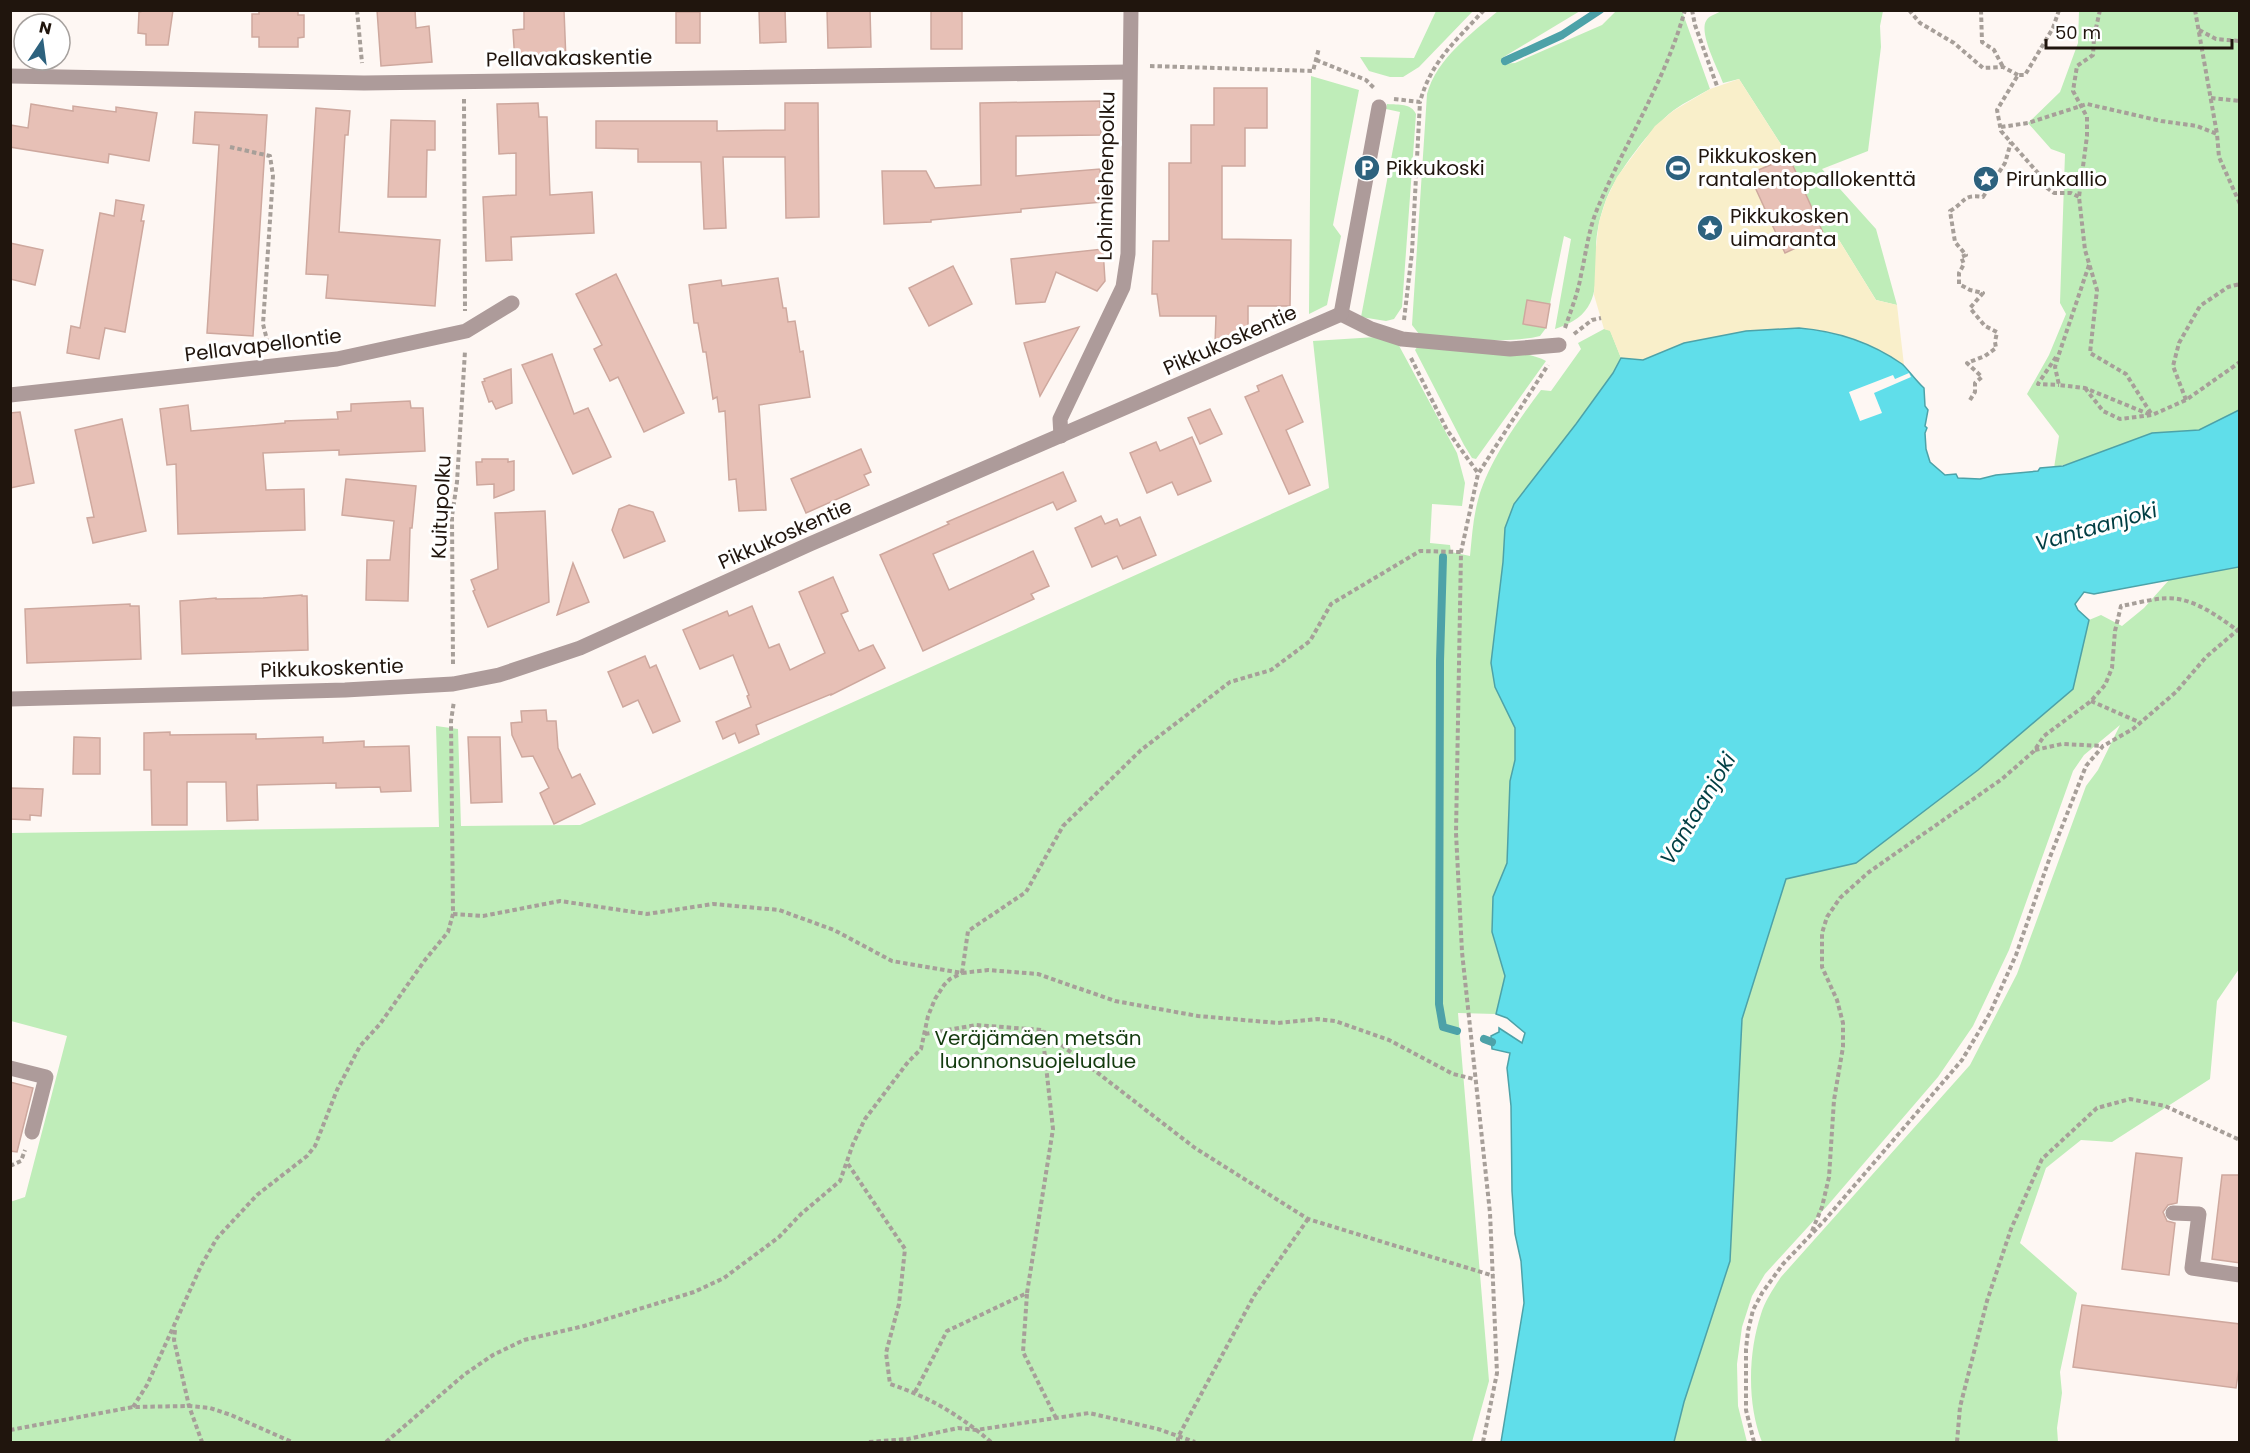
<svg xmlns="http://www.w3.org/2000/svg" width="2250" height="1453" viewBox="0 0 2250 1453" font-family="Poppins,sans-serif">
  <style>
    .green { fill: #bfedb9 }
    .sand { fill: #f9efca }
    .water { fill: #60deea; stroke: #4da2a8; stroke-width: 1.5 }
    .pier { fill: #fef7f3 }
    .lines { fill: none; stroke-linecap: round; stroke-linejoin: round }
    .stream { stroke: #4da2a8; stroke-width: 8 }
    .building { fill: #e7c0b6; stroke: #cea89e; stroke-width: 1.5 }
    .path { stroke: #a79f99; stroke-width: 4; stroke-dasharray: 4.5 3; stroke-linecap: butt }
    .minor { stroke: #ad9b9a; stroke-width: 15 }
    .labels { text-anchor: middle; stroke-width: 6; stroke-linejoin: round; paint-order: stroke }
    .street-label { font-size: 20px; fill: #20150d; stroke: #fff }
    .poi-label { font-size: 20px; fill: #20150d; stroke: #fff; text-anchor: start }
    .park-label { font-size: 20px; fill: #133b0e; stroke: #fff }
    .water-label { font-size: 21px; font-style: italic; fill: #003e43; stroke: #fff }
  </style>
  <rect width="100%" height="100%" fill="#fef7f3"/>
  <!-- green -->
  <g class="green">
    <polygon points="1436,11 1473,11 1419,67 1403,77 1390,77 1369,71 1360,57 1414,58"/>
    <path d="M 1498,11 L 1580,11 L 1502,58 L 1502,64 L 1515,63 L 1602,25 L 1616,11 L 1682,11 L 1710,89 C 1698,96 1685,102 1674,110 C 1651,127 1616,174 1606,200 C 1600,216 1596,233 1596,249 C 1596,289 1599,315 1555,329 L 1571,239 L 1564,236 L 1550,304 L 1527,301 L 1523,324 L 1546,328 L 1540,336 C 1504,345 1456,337 1419,334 L 1412,325 L 1427,94 C 1437,58 1471,34 1498,11 Z"/>
    <path d="M 1721,11 L 1883,11 L 1880,26 L 1881,47 L 1868,151 L 1822,169 L 1876,229 L 1897,305 L 1876,300 L 1839,240 L 1824,235 L 1789,157 L 1739,79 L 1723,83 C 1718,69 1699,34 1706,21 C 1709,15 1717,14 1721,11 Z"/>
    <polygon points="2079,11 2239,11 2239,410 2199,430 2152,433 2093,456 2054,468 2059,436 2027,394 2049,355 2066,314 2060,303 2065,154 2051,149 2028,123 2060,92 2078,43"/>
    <polygon points="1311,76 1359,90 1333,225 1341,236 1327,305 1309,314"/>
    <path d="M 1387,104 C 1399,105 1411,103 1416,114 L 1402,307 L 1394,319 L 1386,321 L 1361,317 L 1400,112 L 1386,109 Z"/>
    <path d="M 1604,329 L 1610,330 L 1621,358 L 1613,373 L 1550,459 L 1505,528 L 1495,687 L 1515,728 L 1515,760 L 1510,781 L 1507,863 L 1493,897 L 1492,932 L 1505,976 L 1496,1014 L 1458,1013 L 1489,1381 L 1472,1442 L 11,1442 L 10,1202 L 25,1197 L 67,1036 L 11,1021 L 11,833 L 439,827 L 436,726 L 458,729 L 461,826 L 580,825 L 1329,488 L 1313,341 L 1376,337 L 1397,342 L 1457,453 L 1465,483 L 1462,506 L 1432,504 L 1430,543 L 1450,545 L 1451,552 L 1470,556 C 1472,537 1473,518 1478,500 C 1488,462 1518,421 1541,390 L 1551,391 L 1581,349 L 1578,343 Z"/>
    <path d="M 1418,346 C 1450,348 1522,347 1546,361 L 1476,459 L 1472,458 L 1464,445 L 1415,350 Z"/>
    <path d="M 2239,567 L 2239,969 L 2217,1001 L 2210,1079 L 2112,1142 L 2081,1140 L 2046,1168 L 2020,1243 L 2077,1293 L 2060,1372 L 2062,1393 L 2057,1428 L 2058,1442 L 1762,1442 C 1747,1404 1748,1353 1761,1314 C 1765,1301 1773,1289 1781,1277 L 1970,1065 L 2017,974 L 2086,786 L 2098,770 L 2120,725 L 2084,755 L 2073,771 L 2009,950 L 1973,1026 L 1938,1077 L 1828,1205 L 1765,1274 L 1752,1296 L 1742,1327 L 1737,1364 L 1738,1406 L 1747,1442 L 1674,1442 L 1684,1402 L 1730,1261 L 1742,1019 L 1786,878 L 1856,862 L 2072,690 L 2089,620 L 2101,615 L 2122,626 L 2144,608 L 2169,580 Z"/>
  </g>
  <!-- sand -->
  <polygon class="sand" points="1739,79 1789,157 1824,234 1839,240 1876,300 1897,305 1904,365 1871,347 1849,338 1817,330 1799,328 1746,331 1684,343 1643,360 1621,358 1610,331 1604,329 1594,295 1596,247 1599,222 1606,200 1617,177 1655,126 1673,111 1710,89"/>
  <!-- water -->
  <path class="water" d="M 1799,328 C 1835,331 1872,343 1902,364 C 1907,368 1916,381 1924,388 L 1925,406 L 1928,410 L 1925,426 L 1927,428 L 1925,433 L 1926,449 L 1930,462 L 1945,475 L 1956,474 L 1958,478 L 1980,479 L 1996,475 L 2038,471 L 2040,468 L 2063,466 L 2152,433 L 2199,430 L 2239,410 L 2239,567 L 2094,594 L 2084,592 L 2075,604 L 2078,610 L 2089,620 L 2073,689 L 1978,770 L 1856,863 L 1786,879 L 1742,1019 L 1730,1261 L 1684,1402 L 1674,1442 L 1501,1442 L 1524,1303 L 1521,1261 L 1515,1234 L 1512,1191 L 1511,1106 L 1507,1068 L 1510,1053 L 1492,1049 L 1491,1036 L 1499,1032 L 1499,1028 L 1522,1043 L 1525,1033 L 1507,1018 L 1496,1014 L 1505,976 L 1492,932 L 1493,897 L 1507,863 L 1510,781 L 1515,760 L 1515,728 L 1495,687 L 1491,663 L 1503,562 L 1505,528 L 1514,504 L 1576,424 L 1613,373 L 1621,358 L 1643,360 L 1684,343 L 1746,331 Z"/>
  <!-- pier -->
  <polygon class="pier" points="1909,373 1911,377 1874,393 1882,413 1860,421 1849,392 1893,375 1895,379"/>
  <g class="lines">
    <!-- stream -->
    <g class="stream">
      <polyline points="1505,61 1562,35 1600,10"/>
      <polyline points="1443,557 1440,661 1439,1004 1443,1027 1457,1031"/>
      <polyline points="1484,1039 1492,1042"/>
    </g>
  </g>
  <!-- building -->
  <g class="building">
    <polygon points="147,10 173,10 168,45 146,45 146,34 138,33 139,12"/>
    <polygon points="259,10 298,10 298,15 304,15 304,37 298,38 298,47 259,47 259,37 252,37 252,14 259,14"/>
    <polygon points="377,10 415,10 416,28 429,26 432,62 381,66"/>
    <polygon points="524,10 564,10 566,61 515,63 513,30 524,29"/>
    <polygon points="759,10 785,10 786,42 760,43"/>
    <polygon points="827,10 870,10 871,47 828,48"/>
    <rect x="931" y="10" width="31" height="39"/>
    <rect x="676" y="12" width="24" height="31"/>
    <polygon points="1214,88 1267,88 1267,128 1245,128 1245,166 1222,166 1222,239 1291,240 1290,306 1248,306 1248,329 1215,344 1216,316 1160,316 1157,294 1152,294 1153,241 1169,241 1169,163 1191,163 1191,125 1214,125"/>
    <polygon points="1100,101 1101,135 1016,136 1016,176 1100,169 1102,202 1021,209 1021,212 931,220 931,222 884,224 882,171 926,171 935,188 981,185 980,103"/>
    <polygon points="538,103 539,117 547,117 550,195 592,192 594,233 511,237 512,260 486,261 483,197 516,195 516,153 499,154 497,104"/>
    <polygon points="785,103 818,103 819,217 786,218 785,157 723,157 726,228 704,229 701,162 638,162 638,149 596,148 596,121 717,121 717,131 785,130"/>
    <polygon points="31,104 73,111 73,106 116,112 116,107 157,113 149,161 109,154 108,163 10,147 10,125 28,128"/>
    <polygon points="316,108 350,111 348,135 345,135 339,232 440,240 435,306 326,298 328,275 306,274"/>
    <polygon points="195,112 267,115 253,336 207,333 219,145 193,143"/>
    <polygon points="391,120 435,121 435,150 427,150 426,197 388,197"/>
    <polygon points="1789,157 1824,235 1785,253 1749,174"/>
    <polygon points="116,200 144,205 141,221 144,221 125,332 105,328 99,359 67,353 71,326 80,328 100,213 114,216"/>
    <polygon points="10,243 43,250 35,285 10,279"/>
    <polygon points="1103,249 1105,281 1097,291 1056,272 1045,302 1016,304 1011,259"/>
    <polygon points="953,266 972,304 929,326 909,288"/>
    <polygon points="616,274 684,413 644,432 618,377 610,381 594,349 602,345 576,294"/>
    <polygon points="778,278 783,308 786,308 788,322 795,321 800,352 803,351 810,397 759,405 766,510 739,511 736,479 729,480 725,411 719,412 717,397 713,399 706,352 703,352 698,323 694,323 689,285 721,280 722,286"/>
    <polygon points="1527,300 1550,304 1546,328 1523,324"/>
    <polygon points="1079,327 1040,396 1024,343"/>
    <polygon points="552,354 574,414 588,408 611,457 573,474 522,365"/>
    <polygon points="511,369 512,403 496,409 492,401 489,402 482,382 485,381 484,379"/>
    <polygon points="1282,375 1303,422 1286,430 1310,485 1289,494 1245,397 1259,391 1257,386"/>
    <polygon points="410,401 411,408 423,408 425,451 339,455 339,450 263,453 266,490 304,489 305,530 178,534 176,464 167,465 160,409 188,405 191,431 285,423 285,421 338,419 337,412 351,411 351,404"/>
    <polygon points="1210,409 1222,434 1200,444 1188,418"/>
    <polygon points="20,412 34,483 10,488 10,413"/>
    <polygon points="122,419 146,531 93,543 87,518 94,517 75,430"/>
    <polygon points="1192,437 1211,481 1178,495 1172,482 1147,493 1130,453 1156,442 1160,451"/>
    <polygon points="861,449 871,472 864,475 869,485 806,513 791,479"/>
    <polygon points="482,459 508,459 508,462 514,461 514,490 494,498 494,484 477,485 476,462 482,462"/>
    <polygon points="1063,472 1076,501 1057,510 1053,502 933,554 949,590 1033,551 1049,586 1031,594 1034,599 923,651 880,555 949,524 947,522"/>
    <polygon points="346,479 416,486 412,528 410,528 408,601 366,600 367,560 390,560 394,521 342,515"/>
    <polygon points="629,505 653,512 665,541 624,558 612,530 619,509"/>
    <polygon points="545,511 549,602 488,627 473,591 475,590 471,580 498,569 495,513"/>
    <polygon points="1101,516 1105,524 1117,519 1120,526 1140,517 1156,555 1123,569 1117,556 1092,567 1075,528"/>
    <polygon points="573,563 589,602 557,615"/>
    <polygon points="833,577 848,611 841,614 859,651 873,645 885,668 831,695 831,694 756,725 759,734 739,743 735,733 723,739 716,722 751,707 747,696 749,695 733,655 700,669 683,630 727,611 729,616 752,606 769,648 779,644 790,670 825,653 799,592"/>
    <polygon points="302,595 302,596 307,596 308,650 182,654 180,601 216,598 216,599 263,598"/>
    <polygon points="130,604 130,606 139,606 141,659 27,663 25,609"/>
    <polygon points="645,656 650,668 656,665 680,721 653,733 638,700 623,707 608,672"/>
    <polygon points="546,710 547,721 556,721 558,748 572,778 580,774 595,804 554,824 540,793 549,788 533,756 522,757 512,735 511,723 522,722 521,711"/>
    <polygon points="170,732 170,735 256,734 256,739 323,737 323,743 364,741 364,747 409,746 411,791 381,792 380,787 336,788 336,783 257,785 258,820 227,821 226,782 187,782 187,825 152,825 151,770 144,770 144,733"/>
    <polygon points="74,737 100,738 100,774 73,774"/>
    <polygon points="468,737 500,737 502,802 471,803"/>
    <polygon points="10,788 43,789 41,816 30,815 30,820 10,819"/>
    <polygon points="10,1082 33,1088 17,1152 10,1151"/>
    <polygon points="2136,1153 2182,1158 2177,1203 2168,1205 2163,1212 2167,1221 2175,1223 2169,1275 2122,1269"/>
    <polygon points="2222,1175 2240,1175 2240,1263 2212,1259"/>
    <polygon points="2082,1305 2240,1324 2240,1361 2236,1388 2073,1367"/>
  </g>
  <g class="lines">
    <!-- path -->
    <g class="path">
      <polyline points="357,10 362,63"/>
      <polyline points="1692,10 1695,25 1717,86"/>
      <polyline points="1909,10 1920,23 1954,43 1983,68 2003,67 2018,75"/>
      <polyline points="1981,10 1982,42 1994,50 2003,67"/>
      <polyline points="2059,10 2053,28 2025,75 2018,75 1997,110 2001,131 2038,173 2039,182 2054,193 2071,193 2079,197"/>
      <polyline points="2100,10 2094,37 2093,55 2077,66 2073,91 2087,117 2087,136 2079,197 2085,250 2097,290 2090,353 2126,374 2152,415"/>
      <polyline points="2195,10 2217,134"/>
      <polyline points="2199,30 2216,39 2240,41"/>
      <polyline points="1316,60 1366,80 1374,88"/>
      <polyline points="1150,66 1313,71 1319,48"/>
      <polyline points="2211,98 2240,101"/>
      <polyline points="464,99 465,311"/>
      <path d="M 1394,99 L 1420,102 C 1431,61 1456,41 1484,10"/>
      <polyline points="2001,127 2028,123 2087,104 2161,121 2197,126 2217,134 2219,157 2240,204"/>
      <polyline points="230,147 270,156 273,176 263,324 269,348"/>
      <polyline points="2089,265 2059,354 2055,367 2059,385 2085,388 2151,415"/>
      <polyline points="1404,320 1412,252 1420,102"/>
      <path d="M 1565,328 C 1571,310 1578,293 1581,275 C 1586,253 1588,233 1596,212 C 1624,144 1665,82 1685,10"/>
      <polyline points="1574,334 1592,320 1601,318"/>
      <polyline points="2056,357 2038,384 2059,385"/>
      <polyline points="1411,358 1447,430 1478,473"/>
      <polyline points="2085,388 2103,411 2120,419 2152,415 2186,400 2240,362"/>
      <path d="M 1970,400 L 1975,392 L 1975,383 L 1982,377 L 1967,363 L 1985,356 L 1996,348 L 1995,342 L 1997,332 L 1985,326 L 1970,308 L 1983,293 L 1970,290 L 1959,284 L 1959,273 L 1964,264 L 1961,257 L 1966,255 L 1955,242 L 1950,211 C 1966,202 1962,194 1983,197 L 2005,163 L 2011,142"/>
      <polyline points="2186,400 2173,366 2179,343 2200,306 2228,287 2240,284"/>
      <polyline points="453,664 452,516 457,482 465,351"/>
      <polyline points="2091,701 2141,723"/>
      <polyline points="2035,750 2062,744 2103,746"/>
      <polyline points="453,914 483,916 560,901 647,914 713,904 779,910 834,930 892,961 962,973 988,970 1038,974 1115,1001 1198,1016 1278,1023 1317,1019 1335,1021 1389,1040 1453,1074 1474,1079"/>
      <polyline points="962,973 968,931 1026,892 1063,826 1141,750 1230,682 1271,670 1310,641 1331,604 1420,551 1461,552"/>
      <polyline points="925,1034 976,1025 1042,1030 1195,1148 1308,1219 1494,1276"/>
      <path d="M 848,1164 L 905,1249 L 899,1304 L 886,1353 L 890,1384 C 931,1398 958,1414 991,1442"/>
      <polyline points="10,1166 21,1161 25,1150"/>
      <path d="M 1812,1231 L 1822,1207 L 1829,1177 L 1834,1100 L 1843,1047 L 1843,1023 L 1837,1000 L 1822,967 L 1822,933 L 1827,917 L 1840,898 L 1869,872 L 2002,779 L 2034,751 L 2044,736 L 2091,701 L 2105,685 L 2112,668 L 2115,631 L 2121,606 C 2139,603 2160,596 2178,599 C 2200,603 2219,617 2237,630"/>
      <polyline points="1027,1294 1023,1352 1056,1418"/>
      <polyline points="175,1330 174,1340 189,1406 202,1442"/>
      <polyline points="915,1392 947,1331 1027,1293 1053,1129 1042,1030"/>
      <polyline points="133,1407 147,1385 201,1266 217,1238 257,1195 307,1156 315,1146 337,1090 360,1046 380,1024 425,960 448,932 453,914 451,721 454,701"/>
      <polyline points="10,1430 133,1407 189,1406 210,1408 231,1415 292,1442"/>
      <polyline points="386,1442 465,1374 493,1355 524,1340 584,1326 694,1292 724,1278 779,1237 801,1214 840,1181 853,1144 865,1119 908,1062 921,1049 928,1016 935,999 944,985 950,979 962,973"/>
      <polyline points="869,1442 908,1439 958,1428 976,1430 1089,1413 1158,1429 1195,1442"/>
      <polyline points="1178,1442 1178,1437 1254,1296 1308,1219"/>
      <polyline points="1483,1442 1497,1373 1490,1213 1462,952 1456,833 1461,552 1478,474 1548,365"/>
      <polyline points="1754,1442 1746,1410 1746,1349 1748,1331 1753,1310 1762,1293 1783,1264 1824,1221 1962,1060 1990,1013 2016,955 2050,857 2086,766 2103,746 2133,729 2176,692 2206,657 2240,628"/>
      <polyline points="1957,1442 1960,1407 1987,1301 2011,1229 2042,1159 2097,1108 2130,1099 2165,1106 2240,1140"/>
    </g>
    <!-- minor -->
    <g class="minor">
      <polyline points="10,76 364,83 1129,72"/>
      <polyline points="1341,314 1371,329 1402,339 1510,349 1559,345"/>
      <polyline points="1341,314 1379,107"/>
      <polyline points="10,395 337,359 466,331 512,303"/>
      <polyline points="1061,436 1060,419 1123,287 1128,254 1131,10"/>
      <polyline points="10,699 345,690 453,684 499,675 580,648 810,544 1341,314"/>
      <polyline points="10,1068 46,1077 32,1132"/>
      <polyline points="2173,1213 2199,1214 2192,1268 2240,1275"/>
    </g>
  </g>
  <!-- icons -->
  <defs>
    <g id="parking-disc" transform="scale(1.35)"><circle r="9.5" fill="#2d627e" stroke="#fff"/><path d="M-3.5-5.5H1a3.5 3.5 0 0 1 0 7H-1V5.5H-3.5ZM-1-3.4V-.6H.8a1.4 1.4 0 0 0 0-2.8Z" fill="#fff"/></g>
    <g id="stadium-disc" transform="scale(1.35)"><circle r="9.5" fill="#2d627e" stroke="#fff"/><path d="M0-5a6.5 5 0 1 0 0 10a6.5 5 0 1 0 0-10ZM-3.5-1.8h7v3.6h-7Z" fill="#fff"/></g>
    <g id="sight-disc" transform="scale(1.35)"><circle r="9.5" fill="#2d627e" stroke="#fff"/><path d="M0-6L1.8-2.2L6-1.7L2.9 1.2L3.7 5.4L0 3.3L-3.7 5.4L-2.9 1.2L-6-1.7L-1.8-2.2Z" fill="#fff"/></g>
  </defs>
  <g fill-rule="evenodd">
    <use href="#parking-disc" x="1367" y="168"/>
    <use href="#stadium-disc" x="1678" y="168"/>
    <use href="#sight-disc" x="1986" y="179"/>
    <use href="#sight-disc" x="1710" y="228"/>
  </g>
  <g class="labels">
    <!-- street labels -->
    <g class="street-label">
      <text transform="translate(569 58) rotate(-1)" y="7">Pellavakaskentie</text>
      <text transform="translate(1106 176) rotate(-89)" y="7">Lohimiehenpolku</text>
      <text transform="translate(1230 340) rotate(-24)" y="7">Pikkukoskentie</text>
      <text transform="translate(263 345) rotate(-7)" y="7">Pellavapellontie</text>
      <text transform="translate(441 507) rotate(-87)" y="7">Kuitupolku</text>
      <text transform="translate(785 534) rotate(-24)" y="7">Pikkukoskentie</text>
      <text transform="translate(332 668) rotate(-2)" y="7">Pikkukoskentie</text>
    </g>
    <!-- poi labels -->
    <g class="poi-label">
      <text x="1698" y="163">Pikkukosken<tspan x="1698" dy="23">rantalentopallokenttä</tspan></text>
      <text x="1386" y="175">Pikkukoski</text>
      <text x="2006" y="186">Pirunkallio</text>
      <text x="1730" y="223">Pikkukosken<tspan x="1730" dy="23">uimaranta</tspan></text>
    </g>
    <!-- park labels -->
    <g class="park-label">
      <text x="1038" y="1045">Veräjämäen metsän<tspan x="1038" dy="23">luonnonsuojelualue</tspan></text>
    </g>
    <!-- water labels -->
    <g class="water-label">
      <text transform="translate(2096 527) rotate(-16)" y="7">Vantaanjoki</text>
      <text transform="translate(1698 809) rotate(-59)" y="7">Vantaanjoki</text>
    </g>
  </g>
  <!-- border -->
  <rect width="2250" height="1453" fill="none" stroke="#20150d" stroke-width="24"/>
  <!-- north arrow -->
  <g transform="translate(42 42) rotate(13)"><circle r="28" fill="#ffffff" stroke="#a6a19e" stroke-width="1.5"/>
  <path d="M0-4.5L10 22L0 15L-10 22Z" fill="#2d627e"/>
  <text y="-9" font-size="16" font-weight="bold" text-anchor="middle" fill="#20150d">N</text>
  </g>
  <!-- scale -->
  <path d="M2046 39v9h186v-9" fill="none" stroke="#20150d" stroke-width="3"/>
  <text x="2055" y="39" font-size="18" fill="#20150d" stroke="#ffffff" stroke-width="4.5" paint-order="stroke">50 m</text>
</svg>
